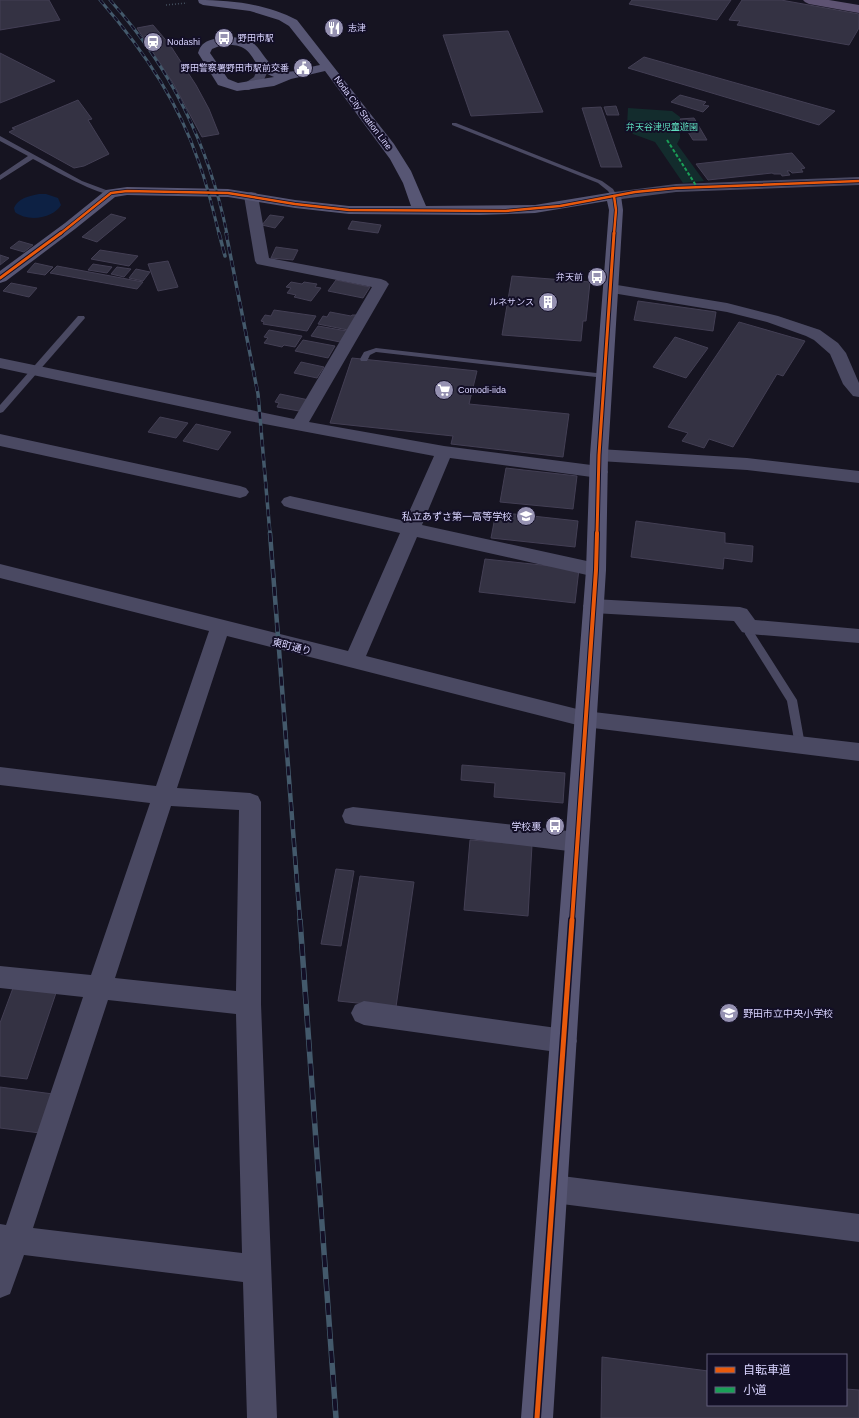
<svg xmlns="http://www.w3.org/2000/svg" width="859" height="1418" viewBox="0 0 859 1418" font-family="Arial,'Noto Sans JP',sans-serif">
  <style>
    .green { fill: #132c2d }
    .water { fill: #0d2144 }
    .building { fill: #343243; stroke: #433f54 }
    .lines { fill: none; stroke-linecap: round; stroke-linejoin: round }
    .path { stroke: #44505f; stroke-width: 1.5; stroke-dasharray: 1 2; stroke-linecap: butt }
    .lane { fill: #4a4962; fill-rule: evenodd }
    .street { fill: #4a4962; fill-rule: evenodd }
    .secondary { fill: #575674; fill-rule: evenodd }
    .primary { fill: #5e5373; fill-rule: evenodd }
    .rail-far3-casing { stroke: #43596b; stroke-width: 3 }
    .rail-far2-casing { stroke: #43596b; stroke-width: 3.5 }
    .rail-far1-casing { stroke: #43596b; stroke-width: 4.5 }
    .rail-casing { stroke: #43596b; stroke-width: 5.5 }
    .rail-far3 { stroke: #130f26; stroke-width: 2; stroke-dasharray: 5.5; stroke-linecap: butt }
    .rail-far2 { stroke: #130f26; stroke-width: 2.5; stroke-dasharray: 7; stroke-linecap: butt }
    .rail-far1 { stroke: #130f26; stroke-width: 3; stroke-dasharray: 9; stroke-linecap: butt }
    .rail { stroke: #130f26; stroke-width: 4; stroke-dasharray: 12; stroke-linecap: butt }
    .quiet { stroke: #1a9f57; stroke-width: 2; stroke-dasharray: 3.5 2; stroke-linecap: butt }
    .cycleway-far3-casing { stroke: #130f26; stroke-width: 4 }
    .cycleway-far2-casing { stroke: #130f26; stroke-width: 5 }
    .cycleway-far1-casing { stroke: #130f26; stroke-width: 6 }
    .cycleway-casing { stroke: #130f26; stroke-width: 8 }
    .cycleway-far3 { stroke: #e8590c; stroke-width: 2.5 }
    .cycleway-far2 { stroke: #e8590c; stroke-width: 3 }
    .cycleway-far1 { stroke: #e8590c; stroke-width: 4 }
    .cycleway { stroke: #e8590c; stroke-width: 5 }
    .labels { text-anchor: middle; stroke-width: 4; stroke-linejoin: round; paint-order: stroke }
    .far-poi-label { font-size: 9px; fill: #d9d4ff; stroke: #130f26; text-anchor: start }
    .far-street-label { font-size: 9px; fill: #d9d4ff; stroke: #130f26 }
    .far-park-label { font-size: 9px; fill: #5fe0c0; stroke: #130f26 }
    .poi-label { font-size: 10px; fill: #d9d4ff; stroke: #130f26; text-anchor: end }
    .street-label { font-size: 10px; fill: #d9d4ff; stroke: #130f26 }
  </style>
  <rect width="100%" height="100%" fill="#161421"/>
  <!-- green -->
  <polygon class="green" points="628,108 672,111 680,117 680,138 677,144 704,181 683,183 655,142 633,134 627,125"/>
  <!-- water -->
  <path class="water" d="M 39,194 L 46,194 L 58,198 L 61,205 C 53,219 27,222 15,212 L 14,208 C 18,198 29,196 39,194 Z"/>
  <!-- building -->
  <g class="building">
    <polygon points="0,0 49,0 60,20 0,30"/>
    <polygon points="632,0 731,0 717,20 629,4"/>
    <polygon points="742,0 781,0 859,14 859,28 849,45 737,25 740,21 729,20"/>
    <polygon points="153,25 170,45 196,85 209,109 219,134 202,137 173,83 137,28"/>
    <polygon points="508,31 543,112 471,116 443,35"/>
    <polygon points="0,53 55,81 0,103"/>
    <polygon points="644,57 835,111 819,125 628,68"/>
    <polygon points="303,63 309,69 299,71 294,65"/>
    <polygon points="680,95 706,102 703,105 709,106 703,112 671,102"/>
    <polygon points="78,100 92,119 88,120 109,154 84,166 74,168 9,132 15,129 12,128"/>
    <polygon points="616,106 619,115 607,115 604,107"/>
    <polygon points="601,107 622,167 601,167 582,108"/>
    <polygon points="694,118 707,140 693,140 680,119"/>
    <polygon points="792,153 805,168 801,169 803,172 792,173 790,171 787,171 790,175 782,176 781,174 774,174 772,173 708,180 696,164"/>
    <polygon points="111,214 126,218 97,242 82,237"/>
    <polygon points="270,215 284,217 275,228 262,225"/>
    <polygon points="352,221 381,225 378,233 348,229"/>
    <polygon points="19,241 33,245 24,252 10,248"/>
    <polygon points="276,247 298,250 293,260 271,258"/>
    <polygon points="100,250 138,256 129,266 91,259"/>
    <polygon points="0,255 9,258 0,265"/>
    <polygon points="168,261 178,287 158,291 148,264"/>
    <polygon points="35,263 53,267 45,275 27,272"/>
    <polygon points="93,264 112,267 107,273 88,270"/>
    <polygon points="57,266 143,282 137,289 50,273"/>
    <polygon points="117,267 131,269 124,277 111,274"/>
    <polygon points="136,269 150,272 143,281 129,278"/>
    <polygon points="512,276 590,282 586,321 583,321 581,341 502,335"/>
    <polygon points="336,280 370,287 363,298 328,291"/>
    <polygon points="291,282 302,284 304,282 317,284 315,287 321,288 311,301 294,297 296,295 287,293 291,288 286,287"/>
    <polygon points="11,283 37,288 29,297 3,291"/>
    <polygon points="638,301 716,312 713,331 634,320"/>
    <polygon points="274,310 316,316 307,331 263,324 264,322 261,321 265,315 271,316"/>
    <polygon points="330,312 351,316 352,315 357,315 348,330 318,324 323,316 327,317"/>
    <polygon points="739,322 805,341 783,376 777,374 733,447 709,439 704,448 682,441 688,433 668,427"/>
    <polygon points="318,326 347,331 340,342 311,336"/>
    <polygon points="269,330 302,336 295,347 284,345 282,347 264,343 268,338 264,337"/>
    <polygon points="675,337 708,348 686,378 653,367"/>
    <polygon points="303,340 335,346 328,358 295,351"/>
    <polygon points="352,358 477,371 469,404 569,414 563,457 451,444 453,436 330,423"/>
    <polygon points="301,362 324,367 317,378 294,373"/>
    <polygon points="280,394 309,400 299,411 277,407 279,403 275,402"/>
    <polygon points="160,417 188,423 176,438 148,432"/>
    <polygon points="196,424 231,432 218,450 183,441"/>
    <polygon points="506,468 577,476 573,509 500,502"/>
    <polygon points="496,512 578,521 575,547 491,538"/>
    <polygon points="636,521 725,533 725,543 753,546 752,562 724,558 723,569 631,557"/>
    <polygon points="485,559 579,569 575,603 479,592"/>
    <polygon points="462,765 565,773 563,803 494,797 495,783 461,780"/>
    <polygon points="470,840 532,845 528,916 464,910"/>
    <polygon points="336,869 354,871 341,946 321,944"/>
    <polygon points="360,876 414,882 396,1007 338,1001"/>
    <polygon points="13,988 56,993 27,1079 0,1076 0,1023"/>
    <polygon points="0,1087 53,1094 40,1133 0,1128"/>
    <polygon points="602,1357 708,1371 708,1405 846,1405 846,1389 859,1390 859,1418 601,1418"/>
  </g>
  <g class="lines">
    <!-- path -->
    <polyline class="path" points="166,5 187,3"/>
    <!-- lane -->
    <g class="lane">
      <polygon points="452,123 456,123 602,181 613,189 617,196 612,197 608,191 598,183 452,125"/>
      <path d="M 0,136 L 82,181 L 114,193 C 104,200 45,165 33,159 L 0,180 L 0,175 L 28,156 L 0,141 Z"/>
      <polygon points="78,316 84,316 85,318 3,412 0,413 0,405"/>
      <polygon points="376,348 605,374 609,376 605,378 376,352 370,355 367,361 361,361 360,359 364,352"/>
      <polygon points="749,624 752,625 755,634 797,700 805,745 804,748 796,748 795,745 787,701 745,634 744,627"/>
    </g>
    <!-- street -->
    <g class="street">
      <polygon points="264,62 268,63 270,66 263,82 249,90 241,90 239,87 254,77 260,63"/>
      <polygon points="859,177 859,185 676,192 614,200 609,199 607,196 609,193 614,192 676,184"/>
      <path d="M 251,192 L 256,193 L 258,196 L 269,258 L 381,279 L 386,281 L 389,284 L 309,422 L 444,446 L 599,466 L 605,468 L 608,472 L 605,476 L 599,478 L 450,458 L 422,525 L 596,563 L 603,565 L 606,570 L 603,575 L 596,577 L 417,537 L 366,656 L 585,711 L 859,743 L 859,761 L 585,727 L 227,636 L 177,788 L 250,793 L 258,796 L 261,802 L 261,1004 L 277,1418 L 247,1418 L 243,1282 L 24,1255 L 10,1294 L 0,1298 L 0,1224 L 6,1225 L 83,997 L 0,988 L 0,966 L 91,975 L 150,803 L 0,785 L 0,767 L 156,786 L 209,631 L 0,578 L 0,564 L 348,651 L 400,533 L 290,508 L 284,506 L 281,502 L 284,498 L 290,496 L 405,521 L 434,456 L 249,421 L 0,368 L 0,358 L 294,419 L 372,287 L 257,264 L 255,261 L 244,196 L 246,193 ZM 171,806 L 239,810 L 236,991 L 115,978 ZM 108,1000 L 236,1014 L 242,1253 L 33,1228 Z"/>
      <polygon points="611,284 727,303 778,316 820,330 838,343 846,353 859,383 859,397 853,396 843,384 830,354 814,340 806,336 767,322 727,312 606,292 603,289 606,286"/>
      <polygon points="0,434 240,486 246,488 249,492 246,496 240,498 0,446"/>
      <polygon points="599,449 747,458 859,471 859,483 747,470 599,461 593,459 590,455 593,451"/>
      <polygon points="593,599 740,607 747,609 755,620 859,629 859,643 749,634 742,632 734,621 593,613 586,611 583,606 586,601"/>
      <polygon points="353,807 577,832 585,835 588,842 585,849 577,852 353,825 345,823 342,816 345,809"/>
      <polygon points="364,1001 564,1029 573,1032 577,1041 573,1050 564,1053 364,1025 355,1021 351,1013 355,1005"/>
      <polygon points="554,1175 859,1214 859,1242 554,1203 544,1199 540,1189 544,1179"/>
    </g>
    <!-- secondary -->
    <path class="secondary" d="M 198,0 C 232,0 267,4 297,20 L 394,144 L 411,171 L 426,206 L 535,205 L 614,192 L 619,193 L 621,196 L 623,210 L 608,455 L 606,570 L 553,1418 L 521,1418 L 586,570 L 590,455 L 609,210 L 607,201 L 535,213 L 480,215 L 349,214 L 295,208 L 228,197 L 127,195 L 115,197 L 75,229 L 6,281 L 0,283 L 0,271 L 65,223 L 106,190 L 127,187 L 228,189 L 295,200 L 349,206 L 411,206 L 403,183 L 390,159 L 325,71 L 291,79 L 274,86 L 237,91 L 218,85 L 198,53 C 199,50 200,47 202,45 C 211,35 243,35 253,43 C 263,51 267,66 281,71 C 292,74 308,67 320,65 L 289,26 L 279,20 L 250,11 L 203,5 L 199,3 ZM 222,45 C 259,42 247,67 274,77 L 238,83 L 228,79 L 210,53 L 212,49 Z"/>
    <!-- primary -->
    <polygon class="primary" points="803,0 829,0 859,5 859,13 809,4 805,2"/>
    <!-- rail-far3 casing -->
    <g class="rail-far3-casing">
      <g id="rail-far3">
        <path d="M 100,0 C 141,47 178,101 198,160 C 207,184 213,209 219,234"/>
        <path d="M 110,0 C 171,68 209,145 227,234"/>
      </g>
    </g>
    <!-- rail-far2 casing -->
    <g class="rail-far2-casing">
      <g id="rail-far2">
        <polyline points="219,233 225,256"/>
        <polyline points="226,233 258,394 270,534"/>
      </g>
    </g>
    <!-- rail-far1 casing -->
    <g class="rail-far1-casing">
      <polyline id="rail-far1" points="270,533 300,921"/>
    </g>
    <!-- rail casing -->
    <g class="rail-casing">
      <polyline id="rail" points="300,920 336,1418"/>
    </g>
    <!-- rail-far3 -->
    <use href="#rail-far3" class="rail-far3"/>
    <!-- rail-far2 -->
    <use href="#rail-far2" class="rail-far2"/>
    <!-- rail-far1 -->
    <use href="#rail-far1" class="rail-far1"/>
    <!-- rail -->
    <use href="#rail" class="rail"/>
    <!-- quiet -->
    <polyline class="quiet" points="667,140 697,187"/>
    <!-- cycleway-far3 casing -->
    <g class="cycleway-far3-casing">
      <g id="cycleway-far3">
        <polyline points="614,196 616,210 614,234"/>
        <polyline points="60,234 111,193 127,191 228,193 295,204 349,210 506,211 560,206 635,192 676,188 859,181"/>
      </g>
    </g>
    <!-- cycleway-far2 casing -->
    <g class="cycleway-far2-casing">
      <g id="cycleway-far2">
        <polyline points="0,278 61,233"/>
        <polyline points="597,534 599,455 614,233"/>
      </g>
    </g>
    <!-- cycleway-far1 casing -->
    <g class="cycleway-far1-casing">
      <polyline id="cycleway-far1" points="572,921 596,570 597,533"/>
    </g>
    <!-- cycleway casing -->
    <g class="cycleway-casing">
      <polyline id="cycleway" points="537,1418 572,920"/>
    </g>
    <!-- cycleway-far3 -->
    <use href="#cycleway-far3" class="cycleway-far3"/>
    <!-- cycleway-far2 -->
    <use href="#cycleway-far2" class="cycleway-far2"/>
    <!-- cycleway-far1 -->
    <use href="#cycleway-far1" class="cycleway-far1"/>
    <!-- cycleway -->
    <use href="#cycleway" class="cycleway"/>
  </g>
  <!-- icons -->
  <defs>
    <g id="restaurant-disc" transform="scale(1)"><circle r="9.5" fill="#9591b1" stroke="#130f26"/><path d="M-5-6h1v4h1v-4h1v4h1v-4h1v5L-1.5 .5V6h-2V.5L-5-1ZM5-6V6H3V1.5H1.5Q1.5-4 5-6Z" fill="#fff"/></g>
    <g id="bus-disc" transform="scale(1)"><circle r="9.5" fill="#9591b1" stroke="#130f26"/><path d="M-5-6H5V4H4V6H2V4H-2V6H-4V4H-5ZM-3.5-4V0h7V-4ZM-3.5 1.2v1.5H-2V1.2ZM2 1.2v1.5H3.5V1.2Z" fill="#fff"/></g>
    <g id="station-disc" transform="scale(1)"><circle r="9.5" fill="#9591b1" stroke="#130f26"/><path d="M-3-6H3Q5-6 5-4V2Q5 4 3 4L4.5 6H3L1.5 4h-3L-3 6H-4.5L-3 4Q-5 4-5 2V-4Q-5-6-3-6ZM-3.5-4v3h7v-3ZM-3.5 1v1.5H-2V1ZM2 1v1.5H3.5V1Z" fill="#fff"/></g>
    <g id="civic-disc" transform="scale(1)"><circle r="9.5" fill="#9591b1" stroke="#130f26"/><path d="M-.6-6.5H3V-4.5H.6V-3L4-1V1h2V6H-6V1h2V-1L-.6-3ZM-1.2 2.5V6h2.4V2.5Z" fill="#fff"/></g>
    <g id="building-disc" transform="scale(1)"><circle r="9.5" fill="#9591b1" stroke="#130f26"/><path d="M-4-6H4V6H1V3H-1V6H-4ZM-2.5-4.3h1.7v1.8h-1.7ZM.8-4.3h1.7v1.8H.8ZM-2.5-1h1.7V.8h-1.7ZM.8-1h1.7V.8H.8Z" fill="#fff"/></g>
    <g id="supermarket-disc" transform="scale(1)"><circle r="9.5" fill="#9591b1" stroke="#130f26"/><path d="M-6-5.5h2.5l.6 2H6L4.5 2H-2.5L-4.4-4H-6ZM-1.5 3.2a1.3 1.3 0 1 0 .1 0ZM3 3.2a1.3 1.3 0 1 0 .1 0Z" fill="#fff"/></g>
    <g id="school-disc" transform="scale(1)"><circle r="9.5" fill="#9591b1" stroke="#130f26"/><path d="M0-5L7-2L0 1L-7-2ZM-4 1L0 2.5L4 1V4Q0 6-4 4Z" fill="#fff"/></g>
  </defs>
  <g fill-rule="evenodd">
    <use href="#restaurant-disc" x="334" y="28"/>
    <use href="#bus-disc" x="224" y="38"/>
    <use href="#station-disc" x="153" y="42"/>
    <use href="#civic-disc" x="303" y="68"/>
    <use href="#bus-disc" x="597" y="277"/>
    <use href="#building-disc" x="548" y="302"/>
    <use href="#supermarket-disc" x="444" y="390"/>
    <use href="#school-disc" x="526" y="516"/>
    <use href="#bus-disc" x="555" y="826"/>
    <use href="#school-disc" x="729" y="1013"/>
  </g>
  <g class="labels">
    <!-- far-poi labels -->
    <g class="far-poi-label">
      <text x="348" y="31">志津</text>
      <text x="238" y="41">野田市駅</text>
      <text x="167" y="45">Nodashi</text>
      <text x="289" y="71" text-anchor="end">野田警察署野田市駅前交番</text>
      <text x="583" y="280" text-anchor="end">弁天前</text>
      <text x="534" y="305" text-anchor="end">ルネサンス</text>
      <text x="458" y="393">Comodi-iida</text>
    </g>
    <!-- far-street labels -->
    <g class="far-street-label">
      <text transform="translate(363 113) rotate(53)" y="3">Noda City Station Line</text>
    </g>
    <!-- far-park labels -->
    <g class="far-park-label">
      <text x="662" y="130">弁天谷津児童遊園</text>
    </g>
    <!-- poi labels -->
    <g class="poi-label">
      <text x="512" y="520">私立あずさ第一高等学校</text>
      <text x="541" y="830">学校裏</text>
      <text x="743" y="1017" text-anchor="start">野田市立中央小学校</text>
    </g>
    <!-- street labels -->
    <g class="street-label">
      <text transform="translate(292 646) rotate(14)" y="4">東町通り</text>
    </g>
  </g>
  <!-- legend -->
  <rect x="707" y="1354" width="140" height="52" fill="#130f26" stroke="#625e7d"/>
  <rect x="715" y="1367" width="20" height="6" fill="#e8590c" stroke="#625e7d"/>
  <text x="743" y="1374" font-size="12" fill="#d9d4ff">自転車道</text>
  <rect x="715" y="1387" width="20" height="6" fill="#1a9f57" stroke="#625e7d"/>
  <text x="743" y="1394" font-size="12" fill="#d9d4ff">小道</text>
</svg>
